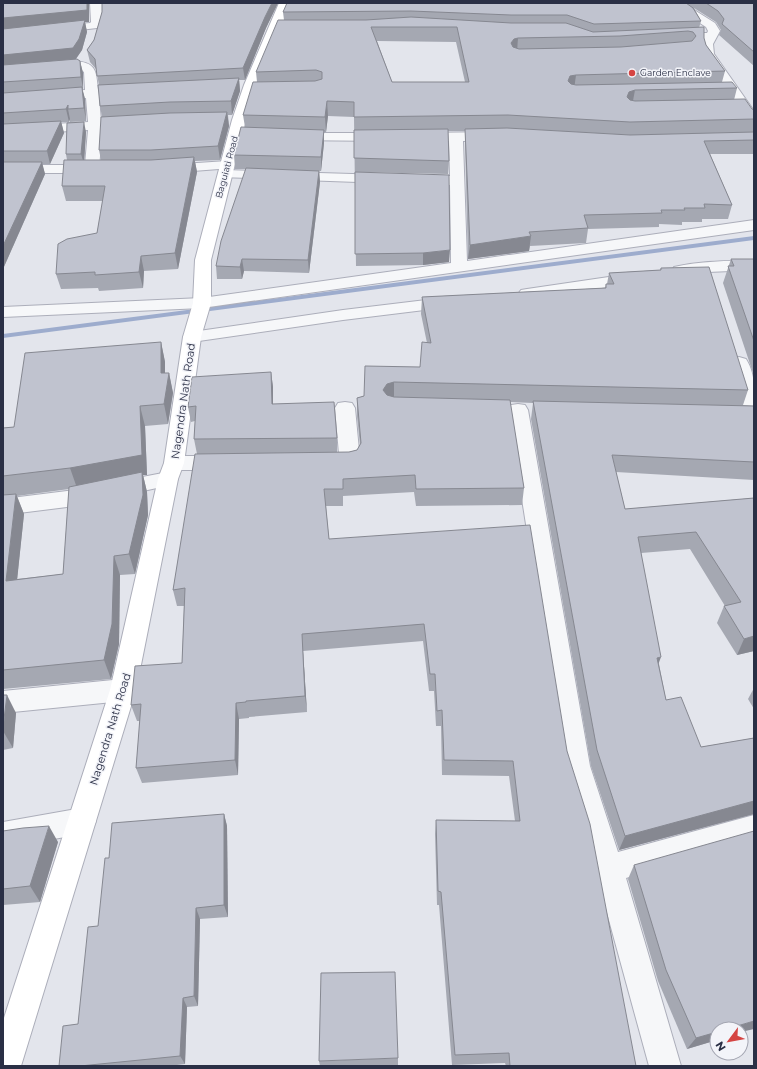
<svg xmlns="http://www.w3.org/2000/svg" width="757" height="1069" viewBox="0 0 757 1069" font-family="Montserrat,sans-serif">
  <style>
    .lines { fill: none; stroke-linecap: round; stroke-linejoin: round }
    .stream { fill: #9daccd; fill-rule: evenodd }
    .street-casing { stroke: #acaeba; stroke-width: 2 }
    .secondary-casing { stroke: #acaeba; stroke-width: 2 }
    .street { fill: #f6f7f9; fill-rule: evenodd }
    .secondary { fill: #fff; fill-rule: evenodd }
    .wall { fill: #a5a8b2; fill-rule: evenodd }
    .shaded-wall { fill: #868891 }
    .building { fill: #c0c3cf; stroke: #868891; fill-rule: evenodd }
    .poi-dot { fill: #d54443; stroke: #f3f4f9; stroke-width: 1.5 }
    .labels { text-anchor: middle; stroke-width: 3; stroke-linejoin: round; paint-order: stroke }
    .far-poi-label { font-size: 9px; fill: #2a2f45; stroke: #f3f4f9; text-anchor: start }
    .far-street-label { font-size: 9px; fill: #2a2f45; stroke: #f3f4f9 }
    .street-label { font-size: 11px; fill: #2a2f45; stroke: #f3f4f9 }
  </style>
  <rect width="100%" height="100%" fill="#e3e5ec"/>
  <g class="lines">
    <!-- stream -->
    <polygon class="stream" points="754,236 754,240 3,338 3,334"/>
    <!-- street casing -->
    <g class="street-casing">
      <g id="street">
        <polygon points="90,3 102,3 103,23 97,28 3,39 3,31 90,23 91,22"/>
        <polygon points="669,3 683,3 715,23 720,31 713,44 714,54 754,111 754,125 749,124 704,58 701,47 703,40 671,40 669,37 671,34 675,33 707,33 708,31 706,27"/>
        <path d="M 73,61 C 96,62 96,70 98,89 L 129,87 L 134,88 L 135,91 L 134,94 L 99,97 L 101,121 L 130,120 L 135,121 L 137,124 L 135,127 L 102,130 L 99,169 L 97,172 L 92,173 L 3,173 L 3,165 L 85,165 L 88,130 L 3,135 L 3,127 L 88,122 L 86,98 L 3,104 L 3,96 L 85,90 L 84,72 L 80,69 L 3,76 L 3,68 Z"/>
        <polygon points="496,132 501,133 503,136 501,139 463,141 467,261 754,220 754,230 202,308 3,317 3,307 202,298 451,263 450,185 415,183 413,180 415,177 420,176 450,176 449,141 418,141 413,140 411,137 413,134 418,133"/>
        <polygon points="294,133 384,133 389,134 391,137 389,140 384,141 289,140 287,137 289,134"/>
        <polygon points="227,161 232,162 234,165 232,168 167,173 162,172 160,169 162,166 167,165"/>
        <polygon points="225,170 385,175 390,176 392,179 390,182 385,183 220,177 218,174 220,171"/>
        <path d="M 754,260 L 754,270 L 708,272 L 680,276 L 674,275 L 672,271 L 674,267 C 700,261 727,261 754,260 Z"/>
        <polygon points="636,273 642,274 644,278 642,282 527,299 521,298 518,294 521,290 527,289"/>
        <polygon points="451,297 457,298 460,302 457,306 343,320 192,342 186,341 183,337 186,333 192,332 343,310"/>
        <path d="M 739,357 L 746,359 C 757,376 754,397 754,416 L 747,415 L 744,410 L 730,363 L 732,359 Z"/>
        <path d="M 345,402 L 352,403 L 355,408 L 360,461 L 357,466 C 346,469 334,469 323,466 L 320,461 L 323,456 L 339,454 L 335,408 L 338,403 Z"/>
        <polygon points="518,404 525,405 528,410 590,766 618,852 754,815 754,841 626,878 681,1066 649,1066 595,869 564,766 508,410 511,405"/>
        <polygon points="174,456 223,456 230,458 233,463 230,468 223,470 174,470 167,468 164,463 167,458"/>
        <polygon points="168,472 175,474 178,479 175,484 75,506 3,515 3,499 75,490"/>
        <polygon points="123,679 132,682 136,690 132,698 123,701 3,713 3,691"/>
        <polygon points="82,808 92,812 96,821 92,830 82,834 3,848 3,822"/>
      </g>
    </g>
    <!-- secondary casing -->
    <g class="secondary-casing">
      <polygon id="secondary" points="279,3 291,3 256,85 246,120 211,260 211,303 201,337 184,463 178,479 136,690 21,1066 3,1066 3,1021 110,690 158,479 164,463 183,337 193,303 195,260 232,120 244,85"/>
    </g>
    <!-- street -->
    <use href="#street" class="street"/>
    <!-- secondary -->
    <use href="#secondary" class="secondary"/>
  </g>
  <!-- wall -->
  <g class="wall">
    <polygon points="3,3 89,3 89,22 85,22 87,32 82,50 76,59 80,61 83,73 83,89 82,89 85,99 86,121 70,122 70,119 69,122 61,122 64,133 50,164 42,164 45,174 3,269"/>
    <polygon points="102,3 278,3 266,28 245,80 239,80 240,91 232,115 228,115 229,126 220,160 195,161 197,172 178,269 144,271 143,288 99,291 98,288 61,289 56,274 97,233 103,201 66,201 62,186 67,160 66,154 86,132 84,160 101,160 99,150 102,117 100,106 99,85 96,69 90,62 87,50 94,40 102,12"/>
    <path d="M 287,3 L 754,3 L 754,66 L 719,35 L 721,30 L 716,22 L 694,8 L 701,21 L 699,28 L 706,45 L 725,71 L 722,82 L 737,88 L 734,100 L 754,110 L 754,154 L 710,154 L 732,205 L 728,219 L 702,219 L 702,222 L 682,222 L 682,225 L 659,224 L 659,227 L 588,229 L 586,243 L 530,246 L 529,251 L 468,259 L 465,142 L 465,131 L 448,131 L 449,161 L 448,174 L 356,172 L 449,262 L 423,265 L 356,266 L 354,117 L 328,116 L 326,132 L 324,132 L 324,143 L 321,171 L 319,171 L 320,182 L 309,273 L 244,271 L 242,279 L 217,279 L 216,266 L 246,169 L 235,169 L 234,155 L 245,127 L 243,115 L 257,82 L 256,72 L 284,20 L 283,12 ZM 377,41 L 456,42 L 465,82 L 392,82 Z"/>
    <polygon points="731,259 754,259 754,376 723,283"/>
    <polygon points="661,268 748,390 743,405 754,406 754,480 616,472 625,509 754,498 754,651 737,655 717,623 724,606 725,606 690,549 641,553 659,664 666,700 701,747 754,738 754,814 619,850 591,766 531,419 533,403 510,402 524,488 522,505 416,506 414,492 343,496 343,506 326,506 329,539 567,751 636,1066 506,1066 505,1063 452,1065 439,905 437,905 435,834 436,820 515,821 509,776 442,775 441,726 436,726 434,691 429,691 423,641 303,651 307,712 249,717 249,718 239,719 238,775 142,783 136,768 140,721 137,721 131,705 182,663 184,606 177,606 173,590 197,454 194,439 195,421 191,422 188,407 271,372 273,387 273,404 337,438 337,452 349,452 357,450 360,445 357,416 357,398 364,396 420,367 427,343 421,314 422,297 605,288 606,284 607,284 609,273 660,270"/>
    <path d="M 161,342 L 165,362 L 165,373 L 169,373 L 173,393 L 168,424 L 145,426 L 147,475 L 143,475 L 147,492 L 148,515 L 135,574 L 120,575 L 119,644 L 111,679 L 3,689 L 3,428 L 14,427 ZM 69,489 L 63,574 L 17,579 L 24,514 L 17,496 Z"/>
    <polygon points="754,688 754,709 748,699"/>
    <polygon points="3,695 16,713 13,748 3,750"/>
    <polygon points="224,814 227,826 228,917 200,919 198,1006 187,1007 185,1064 169,1066 59,1066 78,1024 98,926 109,858"/>
    <polygon points="3,831 58,842 40,902 3,905"/>
    <polygon points="634,865 717,1029 717,1040 687,1049 658,981 628,879"/>
    <polygon points="398,1058 398,1066 320,1066 319,1061"/>
  </g>
  <!-- shaded-wall -->
  <g class="shaded-wall">
    <polygon points="87,3 89,3 89,22 85,22 87,32 82,50 75,60 3,66 3,18"/>
    <polygon points="272,3 278,3 266,28 245,80 243,68 265,17"/>
    <polygon points="518,38 517,52 513,54 511,43 514,39"/>
    <polygon points="80,61 83,73 83,89 81,77"/>
    <polygon points="576,75 574,90 568,81 570,76"/>
    <polygon points="239,78 240,91 232,115 231,101"/>
    <polygon points="82,87 85,99 86,121 84,108"/>
    <polygon points="635,90 632,106 627,97 629,92"/>
    <polygon points="327,101 328,116 326,132 325,117"/>
    <polygon points="68,105 68,109 70,119 69,122 66,109"/>
    <polygon points="227,112 229,126 220,160 218,146"/>
    <polygon points="61,121 64,133 50,164 47,151"/>
    <polygon points="84,122 86,132 84,164 81,154"/>
    <polygon points="324,130 324,143 321,171 321,157"/>
    <polygon points="194,157 197,172 178,269 175,253"/>
    <polygon points="42,162 45,174 3,269 3,246"/>
    <polygon points="319,171 320,182 309,273 308,260"/>
    <polygon points="531,236 529,251 468,259 470,245"/>
    <polygon points="450,250 449,262 423,265 423,253"/>
    <polygon points="141,256 144,271 143,288 139,272"/>
    <polygon points="242,259 244,271 242,279 240,267"/>
    <polygon points="161,342 165,362 165,393 161,373"/>
    <polygon points="271,372 273,387 273,419 272,404"/>
    <polygon points="169,373 173,393 168,424 164,404"/>
    <polygon points="394,382 394,400 382,407 383,390 387,384"/>
    <polygon points="140,406 145,426 147,475 143,475 147,492 148,515 135,574 129,554 77,488 70,468"/>
    <polygon points="16,494 24,514 15,600 6,581"/>
    <polygon points="114,556 120,575 119,644 111,679 104,660"/>
    <polygon points="302,634 303,651 307,712 305,696"/>
    <polygon points="754,636 754,651 737,655 744,639"/>
    <polygon points="661,657 655,673 657,658"/>
    <polygon points="7,695 16,713 13,748 3,731"/>
    <polygon points="236,703 239,719 238,775 235,760"/>
    <polygon points="754,801 754,814 619,850 625,836"/>
    <polygon points="224,814 227,826 228,917 224,905"/>
    <polygon points="49,826 58,842 40,902 30,886"/>
    <polygon points="196,908 200,919 198,1006 194,996"/>
    <polygon points="183,998 187,1007 185,1064 180,1056"/>
    <polygon points="754,1021 754,1029 741,1032 741,1029 727,1029"/>
    <polygon points="717,1032 717,1040 687,1049 696,1038"/>
  </g>
  <!-- building -->
  <g class="building">
    <polygon points="3,3 87,3 87,10 3,18"/>
    <polygon points="102,3 272,3 265,17 243,68 97,76 95,59 87,50 94,40 102,12"/>
    <polygon points="287,3 686,3 693,8 701,21 594,24 567,15 511,15 411,11 283,12"/>
    <polygon points="706,3 754,3 754,52 722,24 724,19 718,11"/>
    <path d="M 411,17 L 511,23 L 566,23 L 593,32 L 704,27 L 704,38 L 706,45 L 725,71 L 576,75 L 570,76 L 568,81 L 571,84 L 576,85 L 732,82 L 737,88 L 635,90 L 629,92 L 627,97 L 630,100 L 635,101 L 745,99 L 752,109 L 754,110 L 754,119 L 630,122 L 508,115 L 354,117 L 354,102 L 327,101 L 325,117 L 243,115 L 253,82 L 315,81 L 322,79 L 322,72 L 316,70 L 256,72 L 278,20 L 366,20 ZM 371,27 L 457,27 L 469,82 L 392,82 ZM 688,31 L 693,32 L 696,36 L 692,41 L 621,47 L 519,49 L 513,47 L 511,43 L 514,39 L 518,38 L 620,36 Z"/>
    <polygon points="85,20 79,39 73,48 3,55 3,29"/>
    <polygon points="77,59 80,61 81,77 3,82 3,65"/>
    <polygon points="239,78 231,101 170,102 100,106 98,85"/>
    <polygon points="82,87 84,108 68,109 68,105 66,109 3,113 3,93"/>
    <polygon points="227,112 218,146 151,150 99,150 101,117 170,113"/>
    <polygon points="61,121 47,151 3,151 3,124"/>
    <polygon points="84,122 81,154 66,154 67,123"/>
    <polygon points="241,127 324,130 321,157 234,155"/>
    <polygon points="507,128 630,135 754,132 754,140 704,141 732,205 704,204 705,208 684,208 685,210 661,210 662,213 584,215 588,228 529,232 531,236 470,245 465,129"/>
    <polygon points="448,129 449,161 354,158 354,130"/>
    <polygon points="194,157 175,253 141,256 139,272 95,275 95,272 56,274 58,244 67,239 97,233 105,186 62,186 64,160 151,160"/>
    <polygon points="3,162 42,162 3,246"/>
    <polygon points="246,168 319,171 308,260 242,259 240,267 216,266 221,241"/>
    <polygon points="355,172 449,175 450,250 423,253 355,254"/>
    <polygon points="731,259 754,259 754,341 728,266 734,266"/>
    <polygon points="709,267 748,390 394,382 387,384 383,390 387,395 394,397 510,400 524,488 416,489 415,475 343,479 343,489 324,489 329,539 530,525 567,751 590,824 636,1066 510,1066 509,1053 455,1055 441,892 438,891 436,820 520,821 513,761 444,760 442,710 437,711 435,674 430,674 424,624 302,634 305,696 246,701 246,702 236,703 235,760 136,768 141,704 131,705 135,666 182,663 185,588 173,590 195,454 349,452 357,450 361,443 357,398 364,396 365,366 420,367 422,342 431,343 422,297 606,288 606,284 614,284 609,273 661,270 661,268"/>
    <polygon points="161,342 161,373 169,373 164,404 140,406 142,455 70,468 3,476 3,428 14,427 25,353"/>
    <polygon points="271,372 272,404 334,402 337,438 194,439 196,406 188,407 192,377"/>
    <polygon points="533,401 754,406 754,462 612,455 625,509 754,498 754,636 744,639 724,606 741,602 696,532 638,537 661,657 657,658 666,700 681,697 701,747 754,738 754,801 625,836 597,750"/>
    <polygon points="142,472 143,495 129,554 114,556 112,624 104,660 3,670 3,495 16,494 6,581 63,574 69,487"/>
    <polygon points="3,695 7,695 3,727"/>
    <polygon points="224,814 224,905 196,908 194,996 183,998 180,1056 80,1066 59,1066 63,1026 78,1024 88,927 98,926 105,858 109,858 112,823"/>
    <polygon points="49,826 30,886 3,889 3,831 23,828"/>
    <polygon points="754,831 754,1021 727,1029 717,1029 717,1032 696,1038 666,970 634,865"/>
    <polygon points="395,972 398,1058 319,1061 321,973"/>
  </g>
  <!-- markers -->
  <circle class="poi-dot" cx="632" cy="73" r="4"/>
  <g class="labels">
    <!-- far-poi labels -->
    <g class="far-poi-label">
      <text x="640" y="76">Garden Enclave</text>
    </g>
    <!-- far-street labels -->
    <g class="far-street-label">
      <text transform="translate(227 167) rotate(-75)" y="3">Baguiati Road</text>
    </g>
    <!-- street labels -->
    <g class="street-label">
      <text transform="translate(183 401) rotate(-82)" y="4">Nagendra Nath Road</text>
      <text transform="translate(110 729) rotate(-73)" y="4">Nagendra Nath Road</text>
    </g>
  </g>
  <!-- border -->
  <rect width="757" height="1069" fill="none" stroke="#2a2f45" stroke-width="8"/>
  <!-- north arrow -->
  <g transform="translate(729 1041) rotate(238)"><circle r="19" fill="#f3f4f9" stroke="#a3a5b1"/>
  <path d="M0-3L7 15L0 10L-7 15Z" fill="#d54443"/>
  <text y="-6" font-size="11" font-weight="bold" text-anchor="middle" fill="#2a2f45">N</text>
  </g>
</svg>
